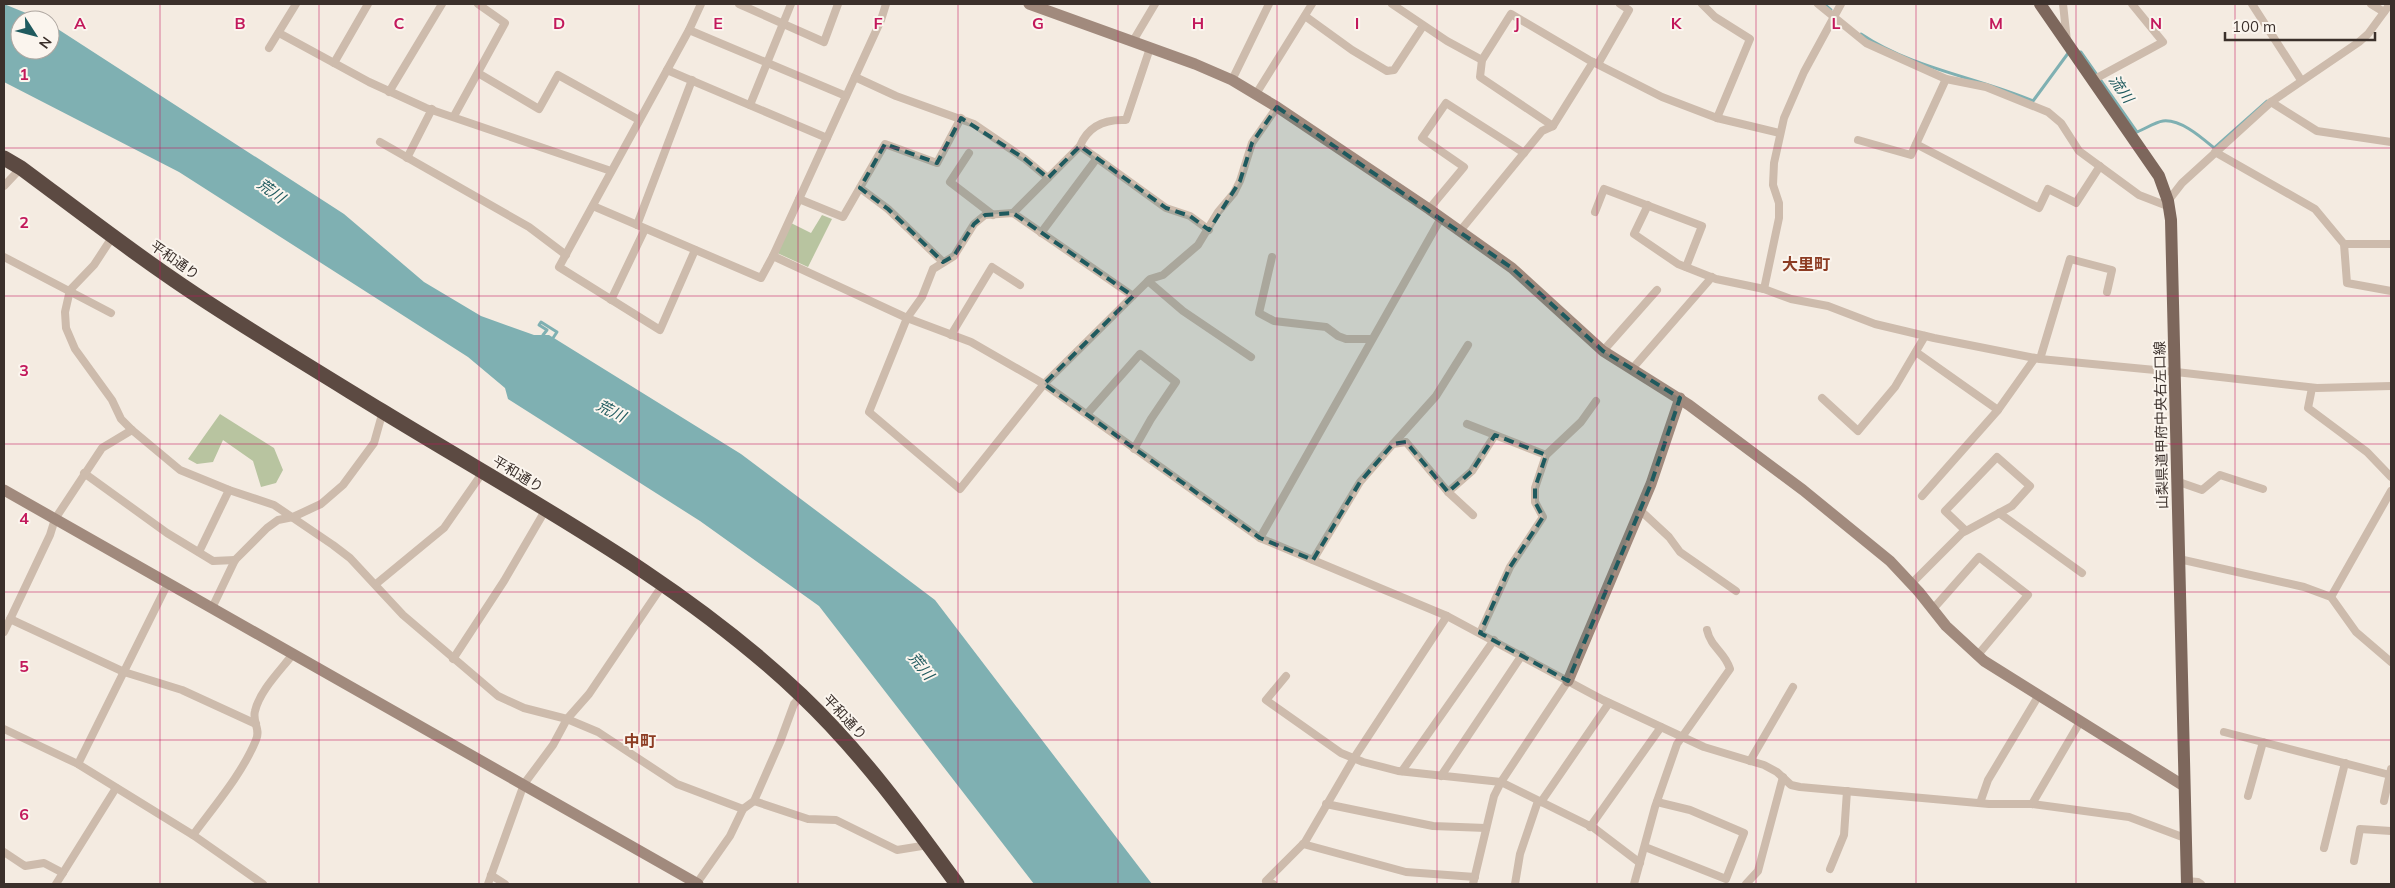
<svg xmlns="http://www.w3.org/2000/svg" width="2395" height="888" viewBox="0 0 2395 888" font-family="Mulish,'Noto Sans JP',sans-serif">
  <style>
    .green { fill: #b8c4a0 }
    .water { fill: #7fb0b2 }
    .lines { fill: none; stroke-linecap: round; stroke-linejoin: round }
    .stream { stroke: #7fb0b2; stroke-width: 3 }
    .street { stroke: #cdbbac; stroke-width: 8 }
    .secondary { stroke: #a18a7d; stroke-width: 11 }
    .primary { stroke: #7d675c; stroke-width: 12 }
    .highway { stroke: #5c4a42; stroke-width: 15 }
    .marked { fill: #1f5a5e; fill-opacity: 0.2; stroke: #1f5a5e; stroke-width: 4; stroke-dasharray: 10 6; stroke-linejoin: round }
    .grid { fill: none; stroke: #c2185b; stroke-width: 1; stroke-opacity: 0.55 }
    .labels { text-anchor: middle; stroke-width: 4; stroke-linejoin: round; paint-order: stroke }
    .street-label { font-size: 14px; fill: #3b302b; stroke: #fbf5ee }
    .water-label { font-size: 15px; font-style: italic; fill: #1f5a5e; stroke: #fbf5ee }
    .quarter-label { font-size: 16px; font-weight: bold; fill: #8c3b22; stroke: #fbf5ee }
    .grid-label { font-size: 16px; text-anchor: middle; font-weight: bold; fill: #c2185b; stroke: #fbf5ee; stroke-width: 4; stroke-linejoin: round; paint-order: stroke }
  </style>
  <rect width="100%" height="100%" fill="#f4ebe1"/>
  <!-- green -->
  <g class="green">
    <polygon points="822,215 832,219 808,267 775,252 789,222 811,233"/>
    <polygon points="220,414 274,448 283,470 276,483 261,487 253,461 223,440 213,462 197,464 188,459"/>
  </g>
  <!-- water -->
  <polygon class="water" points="4,4 43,20 20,20 20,50 50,50 50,24 344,214 424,282 481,316 534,335 549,335 741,454 935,600 1152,884 1034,884 819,606 700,521 508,399 505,388 468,357 179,172 4,82"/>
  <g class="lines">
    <!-- stream -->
    <g class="stream">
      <polyline points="1824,4 1831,10"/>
      <path d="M 1861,34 C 1913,69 1977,77 2033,101 L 2069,52"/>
      <path d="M 2077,52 L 2081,52 L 2137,132 C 2145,129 2155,122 2163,121 C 2181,119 2202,138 2214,148 L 2267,101"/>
      <polyline points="543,335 547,330 539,325 541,322 557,332 553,338"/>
    </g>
    <!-- street -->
    <g class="street">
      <polyline points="739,4 824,42 838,4"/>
      <polyline points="886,4 881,20 773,256 907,318 971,342 1044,384 1260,538 1447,616 1603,700 1704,747 1764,765 1777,772 1791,785 1800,787 1989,804 2032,804 2129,817 2185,838"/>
      <polyline points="1392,4 1447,41 1482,60"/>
      <polyline points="1702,4 1715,17 1750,39 1717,118"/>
      <polyline points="1818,4 1866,43 1946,79 1986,87 2048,112 2061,123 2079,151 2139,195 2170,207"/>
      <polyline points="2063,4 2067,41"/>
      <polyline points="2252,4 2301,80"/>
      <polyline points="2371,4 2384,12"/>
      <polyline points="1305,16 1352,50 1387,71 1394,70 1423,26"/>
      <polyline points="689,30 846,96"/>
      <polyline points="279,33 369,82 426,108 611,171"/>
      <polyline points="1133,41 1155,4"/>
      <polyline points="269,48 296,4"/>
      <polyline points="334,63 368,4"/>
      <polyline points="1598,64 1629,10 1620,4"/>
      <polyline points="667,70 827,138"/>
      <polyline points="478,73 539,109 558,75 639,120"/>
      <polyline points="855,77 896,96 974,124 1025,159 1048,178"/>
      <polyline points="1232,80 1269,4"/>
      <polyline points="2093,80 2163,42 2132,4"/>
      <polyline points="389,92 442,4"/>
      <polyline points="1256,94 1312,4"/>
      <polyline points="2271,102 2317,131 2391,142"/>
      <polyline points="750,105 791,4"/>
      <polyline points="454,116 505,23 478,4"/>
      <polyline points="1553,126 1480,77 1482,60 1511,14 1589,60 1662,97 1717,118 1780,133"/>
      <polyline points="1858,140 1911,155 1946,79"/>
      <polyline points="380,142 529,227 566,255"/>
      <polyline points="1916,144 2039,208 2048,189 2076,203 2100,166"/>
      <polyline points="1080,146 1166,208 1190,216 1209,230"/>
      <polyline points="2215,152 2315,209 2344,244 2391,244"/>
      <polyline points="969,153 950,182 993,215"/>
      <polyline points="407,158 432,109"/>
      <polyline points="4,186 21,168"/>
      <polyline points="860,188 888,209 943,262"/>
      <polyline points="799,199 843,217 885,144 937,163 961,118"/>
      <polyline points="2168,201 2182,183 2271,102 2359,42 2368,34 2390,4"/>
      <polyline points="1648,205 1634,234 1678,264 1716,279 1764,289 1791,299 1828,306 1875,324 1934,338 2040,359 2176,372 2317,388 2391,386"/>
      <polyline points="593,206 761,278 773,256"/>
      <polyline points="1429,209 1464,167 1422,138 1446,103 1524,153"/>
      <polyline points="1595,212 1604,189 1702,226 1686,267"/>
      <path d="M 1013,213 L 1080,146 C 1088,126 1105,119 1126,120 L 1150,48"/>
      <polyline points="637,225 692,80"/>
      <polyline points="1460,231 1542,131 1553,126 1593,62"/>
      <polyline points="1041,233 1097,158"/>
      <polyline points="113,236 94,265 70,290 65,312 66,328 75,349 112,400 121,419 132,430 180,470 229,490 274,505 333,545 350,558 403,615 498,696 524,708 567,719 598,732 677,784 743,809"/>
      <polyline points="2344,244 2347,283 2391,291"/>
      <polyline points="695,250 660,330 559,267 689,30 701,4"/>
      <polyline points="4,257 111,313"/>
      <polyline points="1272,257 1259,313 1274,321 1326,327 1338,336 1346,339 1371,339"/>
      <polyline points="1148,281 1183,311 1251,357"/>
      <polyline points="1764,289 1779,218 1779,203 1773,185 1774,163 1784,118 1804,72 1841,4"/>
      <polyline points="1133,296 1013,213 985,215 974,224 954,256 933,269 922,297 907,318 869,412 960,489 1044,384 1150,279 1163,275 1198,245 1218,212 1234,193 1240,181 1252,143 1277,107"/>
      <polyline points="611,300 645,229"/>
      <polyline points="951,335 992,267 1020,285"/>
      <polyline points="1603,351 1657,290"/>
      <polyline points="1916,352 1998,410"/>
      <polyline points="2040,359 2070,259 2112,270 2107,292"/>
      <polyline points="1632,369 1712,277"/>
      <polyline points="2312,388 2308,408 2367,452 2391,477"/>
      <polyline points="1822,398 1858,431 1895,387 1925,336"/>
      <polyline points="1087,414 1140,354 1176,382 1151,419 1134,449"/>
      <polyline points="1467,424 1546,455"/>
      <polyline points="1393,444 1436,396 1468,345"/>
      <polyline points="84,473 167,533 213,561 235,560"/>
      <polyline points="2176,481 2202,490 2220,475 2263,489"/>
      <polyline points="1448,492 1472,471 1495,435"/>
      <polyline points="1922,496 1998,410 2035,358"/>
      <polyline points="1640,510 1669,537 1680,552 1736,591"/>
      <polyline points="1999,513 2082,573"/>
      <polyline points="1260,538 1441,218"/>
      <polyline points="199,552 229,490"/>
      <polyline points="2179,559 2304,587 2331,597 2356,632 2391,662"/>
      <polyline points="1313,560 1360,482 1393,444 1406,442 1448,492 1473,515"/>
      <polyline points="1912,583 1962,533 1966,531 2012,506 2030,486 1997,457 1945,511 1966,531"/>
      <polyline points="376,584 444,528 483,472"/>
      <polyline points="2331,597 2391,491"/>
      <polyline points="212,608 235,560 267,528 278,520 293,517 321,504 343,485 374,443 383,411"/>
      <polyline points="1933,609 1979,557 2028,595 1977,656"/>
      <polyline points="10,619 124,672 182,690 256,724"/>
      <polyline points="4,632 50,535 55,519 102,448 132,430"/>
      <polyline points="1480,633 1510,567 1543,517 1535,502 1535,488 1546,455 1581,422 1596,401"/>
      <polyline points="453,659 504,581 546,509"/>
      <polyline points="1286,676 1266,700 1341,753 1363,762 1398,771 1501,782 1594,828 1640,863"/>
      <polyline points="4,729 78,764 193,835 263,884"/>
      <polyline points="2224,732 2390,775"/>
      <polyline points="1750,761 1793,687"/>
      <polyline points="78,764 168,583"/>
      <polyline points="1402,771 1494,640"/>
      <polyline points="1441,776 1522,655"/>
      <polyline points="2248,796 2263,742"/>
      <polyline points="754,801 808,819 836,820 897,850 928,845"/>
      <polyline points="2384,801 2391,769"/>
      <polyline points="1541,802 1609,703"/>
      <polyline points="1980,803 1988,780 2039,695"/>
      <polyline points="1326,804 1433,826 1486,828"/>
      <polyline points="2032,804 2080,722"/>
      <polyline points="1590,827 1661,727"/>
      <path d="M 193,835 C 215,805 242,774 256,740 C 261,729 252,722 255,711 C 260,690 281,670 293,654"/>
      <polyline points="1303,844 1406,872 1475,877"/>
      <polyline points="1645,847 1726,879 1744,833 1690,810 1657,802"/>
      <polyline points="2324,848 2345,763"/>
      <polyline points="4,852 25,866 44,863 63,873"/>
      <polyline points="2354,861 2360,829 2391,831"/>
      <polyline points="1830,869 1844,835 1847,791"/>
      <polyline points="491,875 505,884"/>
      <polyline points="2187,881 2198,882 2201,884"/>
      <polyline points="697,883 730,836 743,809 754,801 780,742 794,704 801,696"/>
      <polyline points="56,884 116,788"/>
      <polyline points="488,884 524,784 553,745 567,719 589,694 664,583"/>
      <polyline points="1273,884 1266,881 1305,842 1354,758 1447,616"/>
      <polyline points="1473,884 1494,796 1501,782 1568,681"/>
      <polyline points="1515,884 1520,854 1538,801"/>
      <path d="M 1634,884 L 1655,807 L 1677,744 L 1730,669 C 1725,652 1711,648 1707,630"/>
      <polyline points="1746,884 1758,871 1783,777"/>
    </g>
    <!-- secondary -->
    <g class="secondary">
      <polyline points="1029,4 1195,64 1232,80 1277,107 1429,209 1512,268 1603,351 1689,405 1803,490 1890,561 1919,592 1946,626 1984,661 2184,786"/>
      <polyline points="4,490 698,884"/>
      <polyline points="1568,681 1651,484 1680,398"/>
    </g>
    <!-- primary -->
    <polyline class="primary" points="2040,4 2159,176 2168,201 2171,220 2187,884"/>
    <!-- highway -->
    <path class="highway" d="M 4,158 L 21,168 C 83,214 145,262 210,304 C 267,341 325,376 382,411 C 527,500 678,578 801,695 C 861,752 909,818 957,884"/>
  </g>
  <!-- marked area -->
  <path class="marked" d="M 1277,107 L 1512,268 L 1603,351 L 1680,398 L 1651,484 L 1568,681 L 1480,633 L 1510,567 L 1543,517 L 1535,502 L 1535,488 L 1546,455 L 1495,435 L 1472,471 L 1448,492 L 1406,442 L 1393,444 L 1360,482 L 1313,560 L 1260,538 L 1044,384 L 1133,296 L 1013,213 L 985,215 L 974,224 L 954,256 L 943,262 L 888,209 L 860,188 L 885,144 L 937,163 L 961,118 L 1025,159 L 1048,178 L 1080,146 L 1166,208 L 1190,216 L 1209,230 L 1240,181 L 1252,143 Z"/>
  <!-- grid -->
  <path class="grid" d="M 160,4 L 160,884M 319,4 L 319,884M 479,4 L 479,884M 639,4 L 639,884M 798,4 L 798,884M 958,4 L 958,884M 1118,4 L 1118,884M 1277,4 L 1277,884M 1437,4 L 1437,884M 1597,4 L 1597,884M 1756,4 L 1756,884M 1916,4 L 1916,884M 2076,4 L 2076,884M 2235,4 L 2235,884M 4,148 L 2391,148M 4,296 L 2391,296M 4,444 L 2391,444M 4,592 L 2391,592M 4,740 L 2391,740"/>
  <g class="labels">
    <!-- street labels -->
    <g class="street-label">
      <text transform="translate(175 260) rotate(35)" y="5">平和通り</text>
      <text transform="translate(2161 425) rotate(-91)" y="5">山梨県道甲府中央右左口線</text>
      <text transform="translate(518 474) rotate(31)" y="5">平和通り</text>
      <text transform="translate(845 717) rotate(47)" y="5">平和通り</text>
    </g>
    <!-- water labels -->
    <g class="water-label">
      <text transform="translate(2121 89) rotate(55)" y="5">流川</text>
      <text transform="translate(271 191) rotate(36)" y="5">荒川</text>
      <text transform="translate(611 411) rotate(27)" y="5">荒川</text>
      <text transform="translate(921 666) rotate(51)" y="5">荒川</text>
    </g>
    <!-- quarter labels -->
    <g class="quarter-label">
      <text x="1806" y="270">大里町</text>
      <text x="640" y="747">中町</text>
    </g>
  </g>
  <g class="grid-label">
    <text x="80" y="29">A</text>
    <text x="240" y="29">B</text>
    <text x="399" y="29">C</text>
    <text x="559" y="29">D</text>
    <text x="718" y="29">E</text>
    <text x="878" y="29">F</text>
    <text x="1038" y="29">G</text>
    <text x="1198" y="29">H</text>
    <text x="1357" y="29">I</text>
    <text x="1517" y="29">J</text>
    <text x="1676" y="29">K</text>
    <text x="1836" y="29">L</text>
    <text x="1996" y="29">M</text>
    <text x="2156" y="29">N</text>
    <text x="24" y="80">1</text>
    <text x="24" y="228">2</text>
    <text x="24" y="376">3</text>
    <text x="24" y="524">4</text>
    <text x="24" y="672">5</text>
    <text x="24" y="820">6</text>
  </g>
  <!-- border -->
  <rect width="2395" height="888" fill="none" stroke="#3b302b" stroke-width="10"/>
  <!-- north arrow -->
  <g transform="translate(35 35) rotate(126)"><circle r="24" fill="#fbf5ee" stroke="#aea6a0"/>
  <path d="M0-4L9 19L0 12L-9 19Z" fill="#1f5a5e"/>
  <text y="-8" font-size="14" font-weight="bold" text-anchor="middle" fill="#3b302b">N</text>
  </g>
  <!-- scale -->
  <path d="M2225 32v8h150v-8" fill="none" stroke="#3b302b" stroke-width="2.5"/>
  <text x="2232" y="32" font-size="15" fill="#3b302b" stroke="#fbf5ee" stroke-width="4" paint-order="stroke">100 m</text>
</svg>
